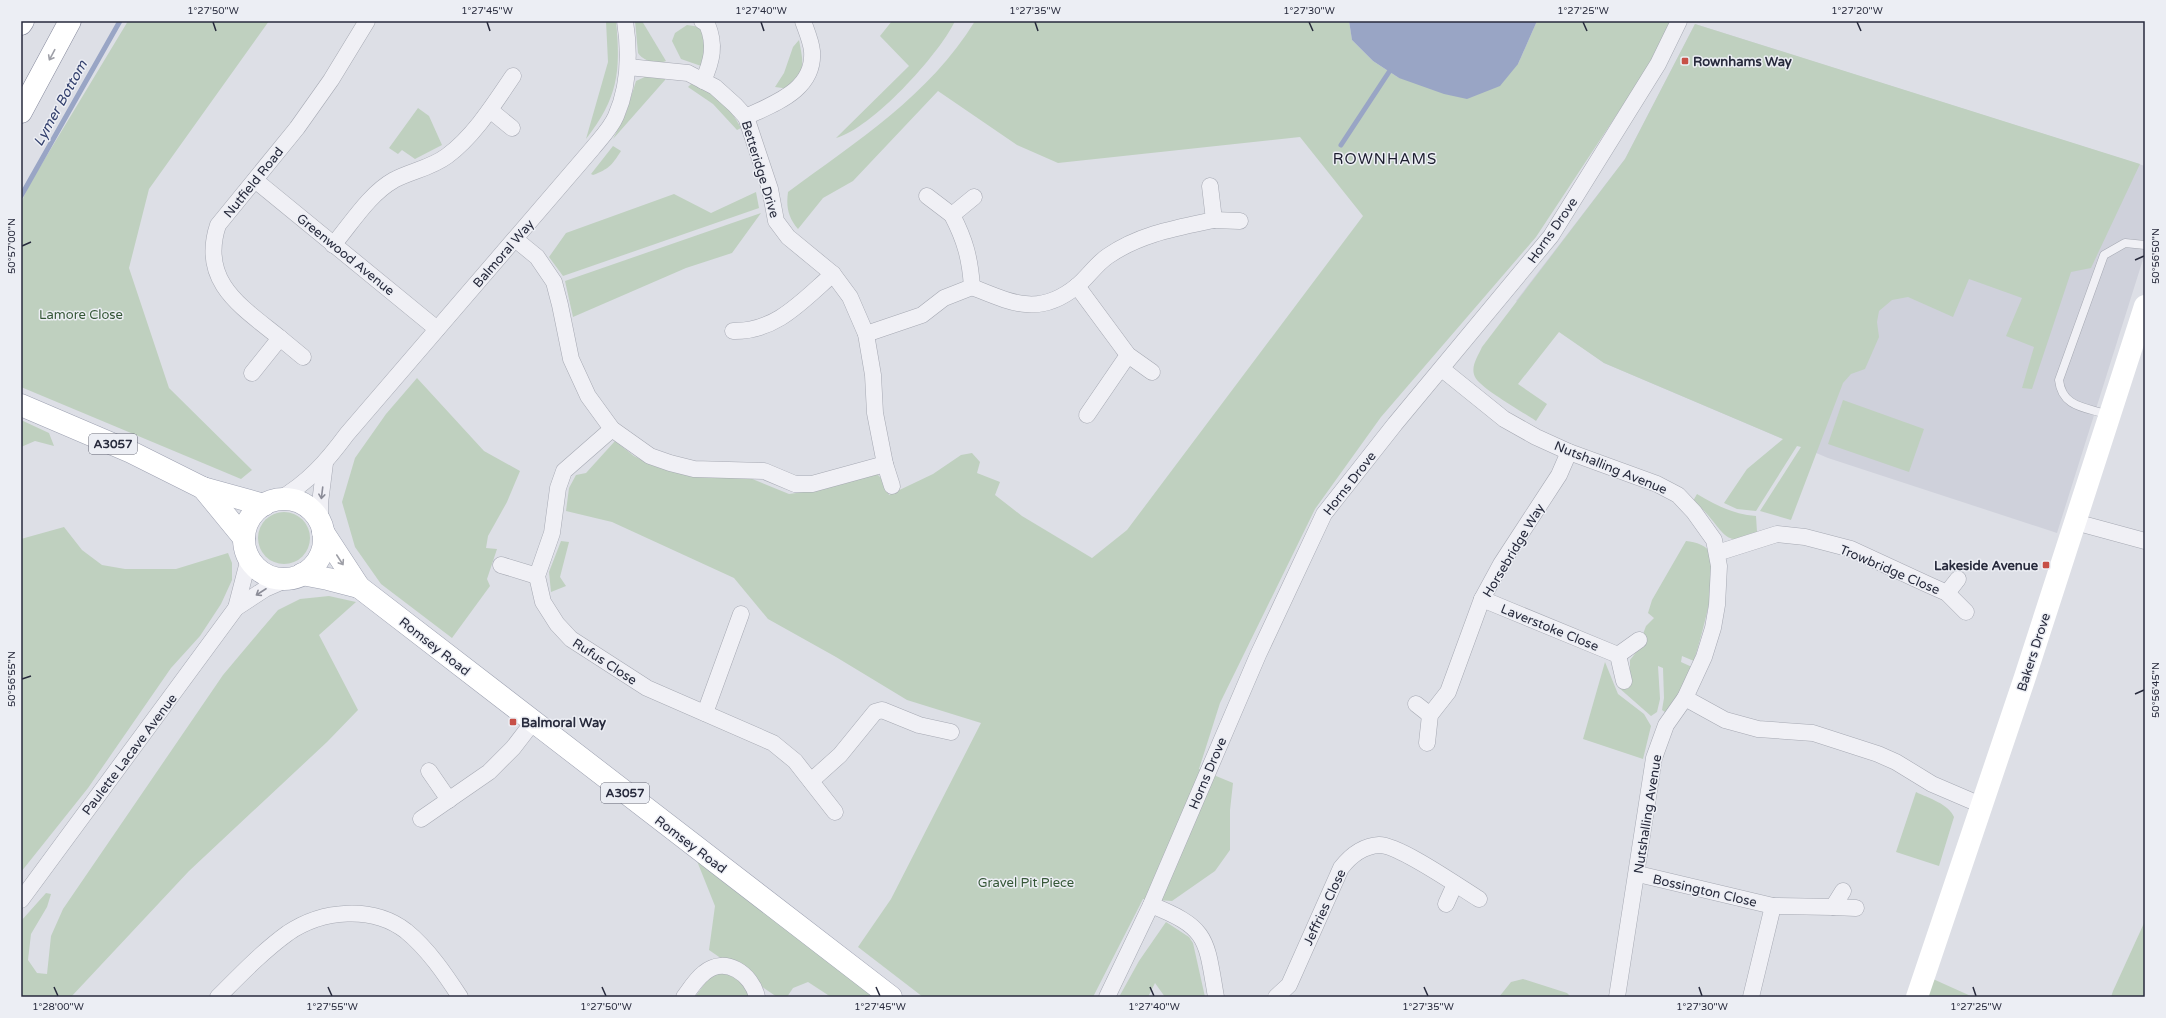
<svg xmlns="http://www.w3.org/2000/svg" width="2166" height="1018" viewBox="0 0 2166 1018" font-family="'Varela Round',sans-serif">
  <style>
    .built { fill: #cfd1db }
    .green { fill: #bfd0bf }
    .water { fill: #99a5c5 }
    .lines { fill: none; stroke-linecap: round; stroke-linejoin: round }
    .stream { stroke: #99a5c5; stroke-width: 5 }
    .lane-casing { stroke: #a6a9b3; stroke-width: 9 }
    .street-casing { stroke: #a6a9b3; stroke-width: 17 }
    .primary-casing { stroke: #9da1b1; stroke-width: 23 }
    .highway-casing { stroke: #85899c; stroke-width: 23 }
    .lane { stroke: #f0f0f5; stroke-width: 8 }
    .street { stroke: #f0f0f5; stroke-width: 16 }
    .secondary { stroke: #fff; stroke-width: 22 }
    .primary { stroke: #fff; stroke-width: 22 }
    .highway { stroke: #fff; stroke-width: 22 }
    .oneway { stroke: #9e9fa7 }
    .oneway2 { stroke: #8c8d98 }
    .ticks { fill: none; stroke: #272a3c; stroke-width: 1.5 }
    .poi-dot { fill: #c75047; stroke: #eceef4; stroke-width: 1.5 }
    .labels { text-anchor: middle; stroke-width: 3; stroke-linejoin: round; paint-order: stroke }
    .shield { fill: #eceef4; stroke: #626573; stroke-width: 1 }
    .shield-label { font-size: 12px; font-weight: bold; fill: #272a3c }
    .poi-label { font-size: 13px; font-weight: bold; fill: #272a3c; stroke: #eceef4; text-anchor: start }
    .street-label { font-size: 13px; fill: #272a3c; stroke: #eceef4 }
    .park-label { font-size: 13px; fill: #355737; stroke: #eceef4 }
    .water-label { font-size: 14px; font-style: italic; fill: #34416e; stroke: #eceef4 }
    .quarter-label { font-size: 15px; letter-spacing: 1px; fill: #1a1c2d; stroke: #eceef4 }
    .neatline { fill: none; stroke: #272a3c; stroke-width: 1.5 }
    .ticks-label { font-size: 10px; text-anchor: middle; fill: #272a3c }
  </style>
  <rect width="100%" height="100%" fill="#dddfe6"/>
  <!-- built -->
  <polygon class="built" points="1695,24 2145,166 2145,253 2057,533 1828,458 1604,363 1516,301 1625,159"/>
  <!-- green -->
  <g class="green">
    <polygon points="128,21 269,21 149,189 129,268 169,388 252,470 241,479 21,387 21,203 29,185"/>
    <path d="M 606,21 L 616,21 C 621,72 618,98 586,139 L 608,62 Z"/>
    <path d="M 635,21 L 642,21 L 666,61 C 657,65 643,61 638,53 Z"/>
    <path d="M 892,21 L 955,21 C 939,55 871,129 836,138 L 909,66 L 880,36 Z"/>
    <path d="M 975,21 L 1349,21 L 1352,40 L 1373,61 L 1399,78 L 1518,64 L 1537,21 L 1673,21 L 1664,43 L 1536,237 L 1381,417 L 1315,509 L 1220,703 L 1199,769 L 1233,783 L 1230,810 L 1230,850 L 1215,871 L 1172,901 L 1143,899 L 1093,997 L 923,997 L 858,947 L 891,899 L 981,723 L 907,700 L 836,657 L 768,619 L 734,578 L 612,522 L 566,511 L 569,488 L 576,475 L 586,473 L 615,441 L 634,456 L 650,464 L 692,477 L 745,476 L 789,494 L 811,491 L 870,475 L 878,475 L 885,482 L 889,495 L 933,474 L 961,455 L 972,453 L 980,462 L 977,473 L 1000,482 L 995,495 L 1022,516 L 1092,558 L 1127,530 L 1363,216 L 1300,137 L 1058,163 L 1017,145 L 938,91 L 853,181 L 823,198 L 798,229 C 788,217 786,207 788,192 C 857,141 929,96 975,21 Z"/>
    <path d="M 1695,24 L 2140,164 L 2091,268 L 2071,272 L 2032,389 L 2022,388 L 2034,347 L 2006,336 L 2022,298 L 1969,279 L 1953,317 L 1908,297 L 1892,300 L 1879,311 L 1877,322 L 1879,337 L 1865,369 L 1851,374 L 1843,383 L 1791,520 L 1760,511 L 1801,447 L 1797,446 L 1756,511 L 1737,509 L 1724,503 L 1747,469 L 1783,439 L 1604,363 L 1559,332 L 1518,384 L 1547,404 L 1536,421 C 1523,412 1480,388 1475,377 C 1470,367 1478,356 1482,347 L 1625,159 Z"/>
    <polygon points="687,25 700,27 708,37 704,67 681,59 672,41 675,33"/>
    <path d="M 799,40 C 804,66 805,68 790,89 L 775,87 L 784,73 L 793,47 Z"/>
    <polygon points="647,76 665,76 665,80 613,139 626,113 636,81"/>
    <path d="M 693,82 C 713,93 730,106 741,128 L 737,130 L 713,104 L 688,87 Z"/>
    <polygon points="418,108 429,116 442,145 415,159 402,150 398,154 389,148"/>
    <path d="M 613,146 L 621,151 C 612,165 609,169 593,175 L 591,174 Z"/>
    <polygon points="756,192 759,208 563,276 549,257 566,233 674,194 711,213"/>
    <polygon points="761,213 732,253 686,268 573,317 565,281"/>
    <polygon points="417,378 484,451 520,471 507,502 488,536 486,548 497,549 487,579 490,586 452,638 381,584 355,547 342,502 355,458 386,414"/>
    <polygon points="1843,400 1924,429 1909,472 1828,444"/>
    <polygon points="21,420 49,433 54,446 35,441 21,447"/>
    <path d="M 1697,494 C 1717,506 1733,514 1756,516 L 1757,532 C 1727,549 1724,533 1707,514 C 1703,509 1698,505 1693,501 Z"/>
    <circle cx="284" cy="538" r="26"/>
    <polygon points="64,527 82,550 102,565 125,569 176,569 228,553 232,563 232,580 221,604 200,636 171,668 88,788 21,872 21,539"/>
    <polygon points="561,541 569,542 560,577 566,586 551,592 549,572"/>
    <path d="M 1686,541 C 1696,542 1707,545 1712,555 C 1720,572 1700,642 1694,661 L 1682,656 L 1681,662 L 1692,667 L 1675,701 L 1665,712 L 1662,710 L 1664,698 L 1663,668 L 1658,666 L 1660,699 L 1657,712 L 1651,716 L 1618,687 L 1630,682 L 1630,660 L 1641,646 L 1643,634 L 1646,626 L 1654,618 L 1648,613 L 1652,600 Z"/>
    <polygon points="329,596 356,602 319,635 358,710 327,742 189,871 71,997 21,997 21,921 46,893 51,894 47,907 31,934 28,960 37,973 47,974 51,936 63,909 223,675 260,631 278,610 300,599"/>
    <polygon points="1605,662 1618,694 1644,714 1651,726 1643,759 1583,739"/>
    <path d="M 1916,792 C 1928,798 1949,804 1954,817 L 1939,866 L 1896,852 Z"/>
    <polygon points="697,861 878,997 831,997 808,982 793,988 787,997 777,997 709,950 715,906"/>
    <polygon points="2145,921 2145,997 2111,997 2113,991"/>
    <polygon points="1166,922 1189,937 1193,943 1205,997 1165,997 1155,983 1148,997 1119,997 1139,961"/>
    <polygon points="725,971 742,978 751,997 695,997 710,976"/>
    <polygon points="1523,979 1567,993 1571,997 1499,997 1511,982"/>
    <polygon points="1933,979 1973,997 1927,997"/>
  </g>
  <!-- water -->
  <polygon class="water" points="1349,21 1537,21 1518,64 1500,86 1467,99 1444,94 1399,78 1373,61 1352,40"/>
  <g class="lines">
    <!-- stream -->
    <g class="stream">
      <polyline points="1341,145 1389,72"/>
      <polyline points="21,196 120,21"/>
    </g>
    <!-- lane casing -->
    <g class="lane-casing">
      <path id="lane" d="M 2109,415 C 2086,407 2062,408 2059,380 L 2104,255 L 2125,243 L 2145,245"/>
    </g>
    <!-- street casing -->
    <g class="street-casing">
      <g id="street">
        <path d="M 702,21 L 707,24 C 716,45 712,61 703,81"/>
        <polyline points="490,110 512,128"/>
        <path d="M 746,117 C 775,103 815,90 812,51 C 811,41 806,30 803,21"/>
        <polyline points="255,180 437,329"/>
        <polyline points="927,196 952,215"/>
        <polyline points="1214,220 1240,221"/>
        <polyline points="515,239 537,257 554,282 560,305 571,359 588,396 612,429 650,456 670,463 694,469 764,471 795,484 812,484 885,464 875,413 873,375 866,334 850,297 833,274 788,237 776,221 770,189 746,117 735,105 715,87 688,73 628,67"/>
        <path d="M 333,245 C 351,224 369,194 394,180 C 411,171 431,168 447,156 C 474,136 494,104 513,76"/>
        <polyline points="1077,286 1128,355 1152,372"/>
        <path d="M 972,287 C 1012,303 1039,317 1077,286 C 1088,277 1096,264 1108,256 C 1140,234 1176,228 1214,220 L 1210,186"/>
        <path d="M 733,331 C 776,332 802,301 833,274"/>
        <path d="M 866,334 L 922,315 L 944,298 L 972,287 C 970,258 965,240 952,215 L 974,197"/>
        <polyline points="280,338 303,357"/>
        <polyline points="1442,369 1504,419 1536,437 1569,452 1657,484 1678,495 1694,512 1714,540 1719,566 1717,605 1713,628 1704,657 1685,698 1666,725 1654,758 1617,997"/>
        <path d="M 252,373 L 280,338 C 242,307 199,282 218,225 L 297,128 L 331,80 L 367,21"/>
        <polyline points="1087,415 1128,355"/>
        <polyline points="612,429 564,471 558,488 552,533 537,576 543,602 557,624 571,639 647,688 773,743 795,761 835,812"/>
        <polyline points="885,464 892,486"/>
        <path d="M 278,500 C 308,483 327,461 347,434 L 592,149 C 600,139 611,128 616,116 C 629,86 630,53 625,21"/>
        <polyline points="2075,522 2145,541"/>
        <polyline points="320,524 320,503 325,463"/>
        <polyline points="1717,553 1777,534 1805,537 1851,549 1929,585 1947,593 1966,612"/>
        <polyline points="501,565 537,576"/>
        <polyline points="1947,593 1958,579"/>
        <polyline points="1482,599 1618,655 1624,681"/>
        <polyline points="236,608 249,558"/>
        <polyline points="1618,655 1639,640"/>
        <polyline points="1685,698 1725,720 1758,729 1813,733 1878,754 1896,762 1932,784 1981,805"/>
        <polyline points="1416,704 1430,715"/>
        <polyline points="705,713 741,614"/>
        <polyline points="1427,743 1430,715 1448,692 1482,599 1501,564 1559,475 1569,452"/>
        <polyline points="429,771 449,800"/>
        <polyline points="811,781 840,755 875,712 882,710 919,725 951,732"/>
        <polyline points="421,819 489,772 513,748 533,722"/>
        <polyline points="1638,874 1773,906 1833,907 1843,891"/>
        <polyline points="21,900 236,608 265,589 288,579"/>
        <polyline points="1446,904 1455,884"/>
        <path d="M 1151,905 C 1209,928 1206,939 1216,997"/>
        <polyline points="1833,907 1856,908"/>
        <path d="M 218,997 C 240,975 263,951 288,933 C 322,910 372,905 406,931 C 428,949 445,974 460,997"/>
        <path d="M 684,997 C 690,989 696,979 704,973 C 725,955 752,974 757,997"/>
        <polyline points="1107,997 1151,905 1258,655 1324,514 1395,424 1551,236 1658,64 1679,21"/>
        <path d="M 1276,997 L 1289,985 L 1341,868 C 1351,855 1363,846 1379,845 C 1398,844 1461,888 1479,899"/>
        <polyline points="1751,997 1773,906"/>
      </g>
    </g>
    <!-- primary casing -->
    <g class="primary-casing">
      <g id="primary">
        <polyline points="21,405 131,452 203,488 264,505"/>
        <polyline points="203,488 244,538"/>
        <circle cx="284" cy="539" r="40"/>
        <polyline points="323,532 359,587 891,997"/>
        <polyline points="302,574 328,579 359,587"/>
      </g>
    </g>
    <!-- highway casing -->
    <g class="highway-casing">
      <g id="highway">
        <polyline points="21,24 23,21"/>
        <polyline points="21,112 70,21"/>
      </g>
    </g>
    <!-- lane -->
    <use href="#lane" class="lane"/>
    <!-- street -->
    <use href="#street" class="street"/>
    <!-- secondary -->
    <polyline class="secondary" points="1917,997 2025,677 2145,306"/>
    <!-- primary -->
    <use href="#primary" class="primary"/>
    <!-- highway -->
    <use href="#highway" class="highway"/>
  </g>
  <!-- one-way arrows -->
  <defs><path id="oneway-shaft" d="M-6 0H5M1.5-3L5.5 0L1.5 3" fill="none" stroke-width="1.6" stroke-linecap="round" stroke-linejoin="round"/></defs>
  <g class="oneway">
    <use href="#oneway-shaft" transform="translate(52 55) rotate(118)"/>
    <use href="#oneway-shaft" transform="translate(340 560) rotate(57)"/>
  </g>
  <g class="oneway2">
    <use href="#oneway-shaft" transform="translate(322 493) rotate(97)"/>
    <use href="#oneway-shaft" transform="translate(261 592) rotate(147)"/>
  </g>
  <!-- ticks -->
  <path class="ticks" d="M 213,22 L 216,31M 487,22 L 490,31M 761,22 L 764,31M 1035,22 L 1038,31M 1309,22 L 1313,31M 1583,22 L 1587,31M 1857,22 L 1861,31M 22,246 L 31,242M 2135,260 L 2144,256M 22,679 L 31,676M 2135,694 L 2144,690M 54,987 L 58,996M 328,987 L 332,996M 602,987 L 606,996M 876,987 L 880,996M 1150,987 L 1154,996M 1424,987 L 1428,996M 1699,987 L 1702,996M 1973,987 L 1976,996"/>
  <!-- markers -->
  <g class="poi-dot">
    <rect x="1681" y="57" width="8" height="8" rx="2"/>
    <rect x="2042" y="561" width="8" height="8" rx="2"/>
    <rect x="509" y="718" width="8" height="8" rx="2"/>
  </g>
  <g class="labels">
    <!-- shield labels -->
    <g class="shield">
      <rect x="89" y="434" width="48" height="20" rx="3"/>
      <rect x="601" y="783" width="48" height="20" rx="3"/>
    </g>
    <g class="shield-label">
      <text x="113" y="448">A3057</text>
      <text x="625" y="797">A3057</text>
    </g>
    <!-- poi labels -->
    <g class="poi-label">
      <text x="1693" y="66">Rownhams Way</text>
      <text x="2038" y="570" text-anchor="end">Lakeside Avenue</text>
      <text x="521" y="727">Balmoral Way</text>
    </g>
    <!-- street labels -->
    <g class="street-label">
      <text transform="translate(761 169) rotate(73)" y="5">Betteridge Drive</text>
      <text transform="translate(253 182) rotate(-51)" y="5">Nutfield Road</text>
      <text transform="translate(1552 230) rotate(-55)" y="5">Horns Drove</text>
      <text transform="translate(503 253) rotate(-49)" y="5">Balmoral Way</text>
      <text transform="translate(346 254) rotate(39)" y="5">Greenwood Avenue</text>
      <text transform="translate(1611 467) rotate(22)" y="5">Nutshalling Avenue</text>
      <text transform="translate(1349 483) rotate(-52)" y="5">Horns Drove</text>
      <text transform="translate(1513 550) rotate(-59)" y="5">Horsebridge Way</text>
      <text transform="translate(1890 569) rotate(23)" y="5">Trowbridge Close</text>
      <text transform="translate(1550 627) rotate(22)" y="5">Laverstoke Close</text>
      <text transform="translate(435 646) rotate(38)" y="5">Romsey Road</text>
      <text transform="translate(2033 652) rotate(-72)" y="5">Bakers Drove</text>
      <text transform="translate(605 661) rotate(33)" y="5">Rufus Close</text>
      <text transform="translate(129 754) rotate(-53)" y="5">Paulette Lacave Avenue</text>
      <text transform="translate(1207 773) rotate(-67)" y="5">Horns Drove</text>
      <text transform="translate(1647 814) rotate(-81)" y="5">Nutshalling Avenue</text>
      <text transform="translate(691 844) rotate(37)" y="5">Romsey Road</text>
      <text transform="translate(1705 890) rotate(13)" y="5">Bossington Close</text>
      <text transform="translate(1324 907) rotate(-65)" y="5">Jeffries Close</text>
    </g>
    <!-- park labels -->
    <g class="park-label">
      <text x="81" y="319">Lamore Close</text>
      <text x="1026" y="887">Gravel Pit Piece</text>
    </g>
    <!-- water labels -->
    <g class="water-label">
      <text transform="translate(60 103) rotate(-61)" y="5">Lymer Bottom</text>
    </g>
    <!-- quarter labels -->
    <g class="quarter-label">
      <text x="1385" y="164">ROWNHAMS</text>
    </g>
  </g>
  <!-- border -->
  <rect width="2166" height="1018" fill="none" stroke="#eceef4" stroke-width="44"/>
  <rect x="22" y="22" width="2122" height="974" class="neatline"/>
  <g class="ticks-label">
    <text x="213" y="14">1°27'50"W</text>
    <text x="487" y="14">1°27'45"W</text>
    <text x="761" y="14">1°27'40"W</text>
    <text x="1035" y="14">1°27'35"W</text>
    <text x="1309" y="14">1°27'30"W</text>
    <text x="1583" y="14">1°27'25"W</text>
    <text x="1857" y="14">1°27'20"W</text>
    <text transform="translate(11 246) rotate(-90)" y="4">50°57'00"N</text>
    <text transform="translate(2155 256) rotate(-90)" y="4">50°56'50"N</text>
    <text transform="translate(11 679) rotate(-90)" y="4">50°56'55"N</text>
    <text transform="translate(2155 690) rotate(-90)" y="4">50°56'45"N</text>
    <text x="58" y="1010">1°28'00"W</text>
    <text x="332" y="1010">1°27'55"W</text>
    <text x="606" y="1010">1°27'50"W</text>
    <text x="880" y="1010">1°27'45"W</text>
    <text x="1154" y="1010">1°27'40"W</text>
    <text x="1428" y="1010">1°27'35"W</text>
    <text x="1702" y="1010">1°27'30"W</text>
    <text x="1976" y="1010">1°27'25"W</text>
  </g>
</svg>
